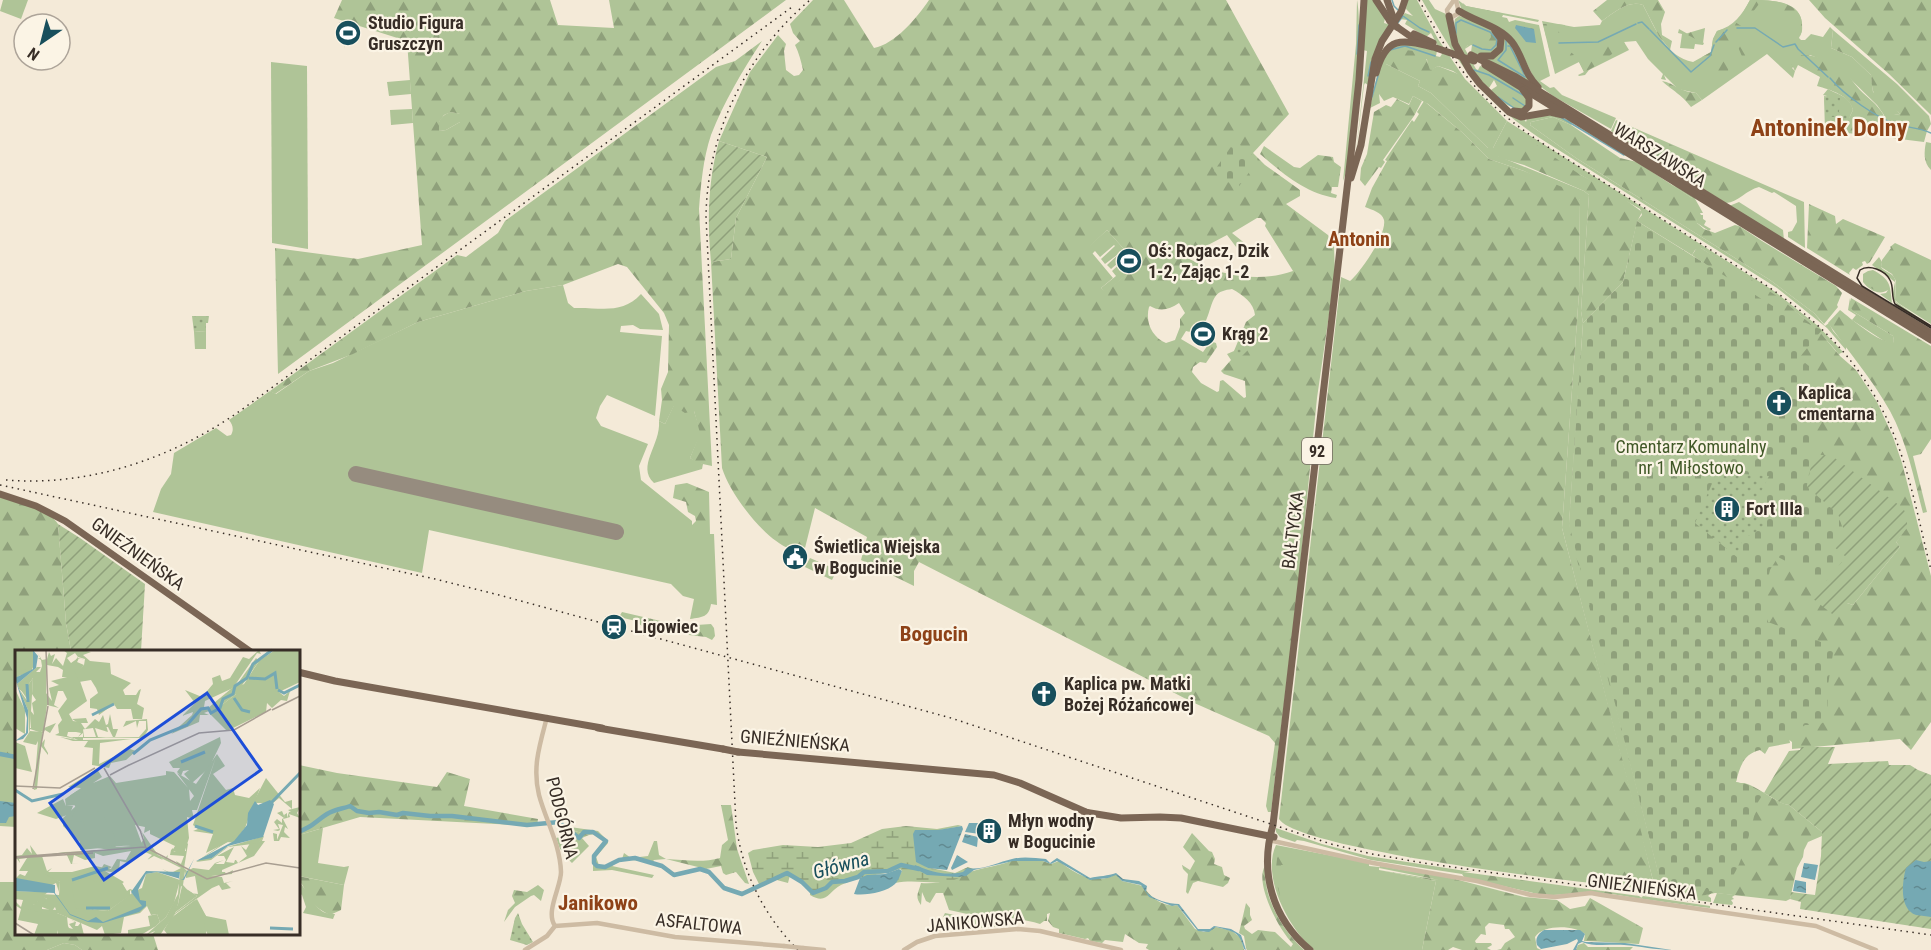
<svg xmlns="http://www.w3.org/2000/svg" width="1931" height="950" viewBox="0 0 1931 950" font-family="'Roboto Condensed',sans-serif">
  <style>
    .grass { fill: #afc497 }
    .forest { fill: url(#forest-firs); fill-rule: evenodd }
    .wetland { fill: url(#wetland-marsh) }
    .cemetery { fill: url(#cemetery-stones) }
    .park { fill: url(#park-dots) }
    .garden { fill: url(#garden-furrows) }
    .water { fill: url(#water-ripples) }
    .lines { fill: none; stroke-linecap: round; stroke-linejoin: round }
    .stream { stroke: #75a9b3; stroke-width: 1.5 }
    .river { stroke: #75a9b3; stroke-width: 4.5 }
    .runway { stroke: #968c7f; stroke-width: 16 }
    .minor { stroke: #cdbba3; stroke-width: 4.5 }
    .major { stroke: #7b6655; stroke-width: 7 }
    .tram { stroke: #372d26; stroke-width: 1.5 }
    .rail { stroke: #372d26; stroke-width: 1.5; stroke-dasharray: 1.5 4.5; stroke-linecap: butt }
    .minor-bridge { stroke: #cdbba3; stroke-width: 4.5 }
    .major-bridge { stroke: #7b6655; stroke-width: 7 }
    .labels { text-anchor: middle; stroke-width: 4.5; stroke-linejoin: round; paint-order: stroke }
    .shield { fill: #fbf4e5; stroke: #72695f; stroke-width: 1.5 }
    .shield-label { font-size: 16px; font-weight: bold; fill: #372d26 }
    .poi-label { font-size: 18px; font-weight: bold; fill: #372d26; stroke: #fbf4e5; text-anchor: start }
    .street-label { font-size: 18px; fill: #372d26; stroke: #fbf4e5 }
    .park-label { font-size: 18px; fill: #405827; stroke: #fbf4e5 }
    .neighbourhood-label { font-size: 20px; font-weight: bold; fill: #8e4217; stroke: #fbf4e5 }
    .water-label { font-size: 20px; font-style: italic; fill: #184f5c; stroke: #fbf4e5 }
    .quarter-label { font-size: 21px; font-weight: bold; fill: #8e4217; stroke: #fbf4e5 }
    .district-label { font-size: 24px; font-weight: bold; fill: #8e4217; stroke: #fbf4e5 }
    .inset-river { fill: none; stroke: #75a9b3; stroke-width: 3 }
    .inset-road { fill: none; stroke: #a89e91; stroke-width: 1.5 }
    .view { fill: #1d4ed8; fill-opacity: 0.15; stroke: #1d4ed8; stroke-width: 3 }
    .inset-edge { fill: none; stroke: #372d26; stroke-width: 3 }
  </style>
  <defs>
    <pattern id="forest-firs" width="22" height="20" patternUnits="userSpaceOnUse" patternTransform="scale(1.5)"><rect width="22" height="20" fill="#afc497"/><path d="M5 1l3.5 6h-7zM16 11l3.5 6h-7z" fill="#8fa07b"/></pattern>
    <pattern id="wetland-marsh" width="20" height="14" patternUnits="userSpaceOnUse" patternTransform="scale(1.5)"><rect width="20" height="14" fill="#afc497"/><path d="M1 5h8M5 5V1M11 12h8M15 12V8" fill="none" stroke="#8fa07b"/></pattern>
    <pattern id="cemetery-stones" width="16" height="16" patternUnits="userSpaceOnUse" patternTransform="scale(1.5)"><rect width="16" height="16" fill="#afc497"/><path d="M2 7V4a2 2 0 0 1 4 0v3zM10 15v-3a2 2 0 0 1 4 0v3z" fill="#8fa07b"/></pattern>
    <pattern id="park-dots" width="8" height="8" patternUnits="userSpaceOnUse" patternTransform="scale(1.5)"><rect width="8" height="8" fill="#afc497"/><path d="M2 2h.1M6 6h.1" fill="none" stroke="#8fa07b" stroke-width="1.8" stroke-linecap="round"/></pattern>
    <pattern id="garden-furrows" width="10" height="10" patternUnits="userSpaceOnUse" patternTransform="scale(1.5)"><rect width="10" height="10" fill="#afc497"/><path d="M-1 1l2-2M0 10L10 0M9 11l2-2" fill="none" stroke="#8fa07b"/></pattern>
    <pattern id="water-ripples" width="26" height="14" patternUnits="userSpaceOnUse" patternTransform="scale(1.5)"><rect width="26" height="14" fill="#75a9b3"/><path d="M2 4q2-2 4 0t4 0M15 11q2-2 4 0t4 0" fill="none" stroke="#618a91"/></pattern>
  </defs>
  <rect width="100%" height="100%" fill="#f4ead8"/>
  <!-- grass -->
  <g class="grass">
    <polygon points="3,0 28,0 21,19 0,11"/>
    <path d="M 1357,0 C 1363,28 1355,157 1343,181 L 1356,44 Z"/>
    <polygon points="1365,0 1373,0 1385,18 1384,23 1391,25 1368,85 1365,83 1364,85 1355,162 1367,51 1363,50"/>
    <path d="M 1407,0 L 1417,0 L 1438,39 L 1465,79 L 1453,71 L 1438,66 L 1430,71 L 1428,69 L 1427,59 L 1386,64 L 1420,81 L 1418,86 L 1431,93 L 1488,148 L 1493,148 L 1507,121 L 1774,291 L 1818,326 L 1843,352 L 1839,354 L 1840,356 C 1802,306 1751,283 1701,248 L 1695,250 L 1692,255 L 1637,221 L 1642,215 L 1640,209 L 1579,174 L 1498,156 L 1584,191 L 1589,195 L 1581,311 L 1583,323 L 1569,524 L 1662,887 L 1705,895 L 1711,893 L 1708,896 L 1711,898 L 1711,902 L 1643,893 L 1644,890 L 1652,891 L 1655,888 L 1562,528 L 1579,293 L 1580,200 L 1524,171 L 1489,159 L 1463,133 L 1428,104 L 1413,96 L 1409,104 L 1393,97 L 1384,101 L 1379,94 L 1380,103 L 1370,108 L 1380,62 L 1397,43 L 1418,45 L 1437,51 L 1436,56 L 1440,57 L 1442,54 L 1431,33 L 1426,37 L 1405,24 L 1407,20 L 1400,19 L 1405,13 L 1413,16 L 1406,9 Z"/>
    <path d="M 1422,0 L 1429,0 L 1435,9 L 1446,14 L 1450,32 L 1481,87 L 1524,119 L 1526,122 L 1527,119 C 1547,114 1554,113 1573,122 L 1571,125 L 1553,117 L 1531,122 L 1530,125 L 1576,158 L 1770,280 L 1814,313 L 1825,326 L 1829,323 L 1833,331 L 1848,348 L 1846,347 L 1846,350 L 1827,328 L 1777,288 L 1538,137 C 1477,95 1458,63 1422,0 Z"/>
    <polygon points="1458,0 1466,6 1539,20 1538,22 1503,15 1502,17 1507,18 1509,22 1515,20 1539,25 1550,76 1540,81 1550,88 1554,87 1562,95 1616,118 1611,129 1553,96 1540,86 1535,80 1518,46 1462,10"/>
    <path d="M 1750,0 C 1769,0 1801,0 1802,24 C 1802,30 1802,32 1799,38 L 1801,40 L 1805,40 L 1811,34 L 1823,37 L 1830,27 L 1833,30 L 1831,48 L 1852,57 L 1871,75 L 1873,92 L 1895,108 L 1900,114 L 1894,115 L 1894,121 L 1927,131 L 1924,142 L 1884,137 L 1886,124 L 1884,115 L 1877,105 L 1836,65 L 1810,55 L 1792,68 L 1795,71 L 1793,78 L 1767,54 L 1702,100 L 1696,93 L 1678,89 L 1664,75 L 1666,80 L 1661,79 L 1663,74 L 1648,59 L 1636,41 L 1624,42 L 1629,50 L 1589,70 L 1585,75 L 1579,76 L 1578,75 L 1584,72 L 1579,62 L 1555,74 L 1542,21 L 1574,27 L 1600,25 L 1602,21 C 1615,12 1628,0 1643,5 C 1655,28 1666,57 1693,62 L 1711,52 L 1713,39 L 1717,31 C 1734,26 1742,15 1750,0 Z"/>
    <path d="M 1459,16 C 1472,18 1491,27 1499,39 L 1496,52 C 1486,55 1480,56 1471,52 L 1472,45 L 1468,45 L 1465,49 L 1476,69 L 1478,70 L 1480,66 L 1483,67 L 1519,89 L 1528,100 L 1526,109 C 1510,110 1501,102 1491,90 L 1497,86 L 1494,80 L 1489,88 C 1472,76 1450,39 1455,19 Z"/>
    <polygon points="345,27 360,30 357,31 358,40 344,41 345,49 342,33"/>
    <polygon points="1679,29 1704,43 1703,45 1695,44 1694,49 1680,48 1682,34 1678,33"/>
    <polygon points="1502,39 1507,39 1533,84 1487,59 1491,58"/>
    <polygon points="271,62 307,66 308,249 272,243"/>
    <polygon points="410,80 411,94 389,96 387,82"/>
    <path d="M 1828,89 C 1838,95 1850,96 1853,110 L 1848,120 L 1847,133 L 1825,130 L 1824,98 L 1827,96 L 1823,95 Z"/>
    <polygon points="412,109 413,123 391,125 390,110"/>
    <path d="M 451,112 L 461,114 L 460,122 L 446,130 L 439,131 C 436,121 442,115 451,112 Z"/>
    <path d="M 1616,120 L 1804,202 L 1805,248 L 1788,237 L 1788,232 L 1792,231 L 1797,222 L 1796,206 L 1774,192 L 1772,193 L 1759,187 C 1746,190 1739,202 1726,203 L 1615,134 L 1611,131 Z"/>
    <polygon points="1670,182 1694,197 1703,213 1700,213 1701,215 1703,215 1703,219 1706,221 1704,225 1711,229 1709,231 1697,223 1692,198 1676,188"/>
    <polygon points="1739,202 1783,230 1784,240 1729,206"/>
    <polygon points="1107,230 1138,265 1105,293 1101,288 1116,276 1112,271 1126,258 1125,257 1111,269 1107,265 1121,252 1105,264 1101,259 1115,246 1114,245 1100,257 1095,251 1092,254 1087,248"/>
    <path d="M 1879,257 L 1882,262 L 1881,267 C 1885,272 1890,272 1894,277 C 1898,284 1893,294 1896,302 L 1931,326 C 1924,321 1896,307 1894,300 C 1892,294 1894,287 1895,282 L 1872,265 Z"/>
    <path d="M 1873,270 C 1891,280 1890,285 1892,303 L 1880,294 L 1886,293 L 1888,290 C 1879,296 1869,290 1863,282 L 1863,274 L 1868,271 Z"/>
    <path d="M 563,285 L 568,303 L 574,308 C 600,307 622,315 641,294 L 659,314 L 663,330 L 640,329 L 633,325 L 621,326 L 620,332 L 662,336 L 655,416 L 607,395 L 600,406 L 596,418 L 601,426 L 648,444 L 639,466 L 641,480 L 692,521 L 692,534 L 714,534 L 717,605 L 711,604 C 709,617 703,617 690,619 L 694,599 L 683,596 L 671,584 L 429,530 L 422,573 L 153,512 L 161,489 L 171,474 L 174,453 L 216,428 L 227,436 L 231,435 C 234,430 233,425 229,420 L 270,391 L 276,394 L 309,371 L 333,363 L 418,322 L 526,291 Z"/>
    <polygon points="1850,298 1854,312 1893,336 1894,343 1887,343 1852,320 1856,315 1848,310"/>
    <polygon points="206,331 206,349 195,349 194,332"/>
    <path d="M 674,405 L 694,411 L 701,433 L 690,458 L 703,464 L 702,469 L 654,483 C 636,466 661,445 659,421 L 665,424 Z"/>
    <polygon points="810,558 837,570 832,580 805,567"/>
    <polygon points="0,754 16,756 16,827 0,826"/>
    <path d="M 570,827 L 598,831 L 608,841 L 608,843 L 596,857 L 599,865 L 607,865 L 622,859 L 624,853 L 631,858 L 648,856 L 654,841 L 657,841 L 659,855 L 666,859 L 654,860 L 651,864 C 638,860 623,857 612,866 L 654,875 L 652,878 L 612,870 L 593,871 L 593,856 L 604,842 L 595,834 L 589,835 L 571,830 Z"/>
    <polygon points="323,828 318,863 344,867 349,866 344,885 299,876 299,835"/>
    <polygon points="1276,828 1322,844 1368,856 1472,872 1464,872 1462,874 1371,860 1304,841 1297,840 1295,842 1280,837 1276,832"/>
    <path d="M 1276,845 L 1369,863 L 1369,866 L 1379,867 L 1379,870 L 1436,881 L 1422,950 L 1314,950 C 1289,929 1261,877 1276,845 Z"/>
    <path d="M 298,881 C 310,891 314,916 335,914 L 333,919 L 303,913 L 306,907 L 302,895 L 299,893 Z"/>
    <polygon points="1717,893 1735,895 1732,897 1734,899 1731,900 1733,903 1732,905 1713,903"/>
    <polygon points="1643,896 1710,906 1710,908 1701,907 1643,899 1641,898"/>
    <polygon points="64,943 75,945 82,950 47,950"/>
  </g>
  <!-- forest -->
  <g class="forest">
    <path d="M 342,0 L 550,0 L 558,25 L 614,28 L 609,0 L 786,0 L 278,374 L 275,248 L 358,259 L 422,245 L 407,41 L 334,18 ZM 451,112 L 460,114 L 460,122 L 446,130 L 439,131 L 439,122 L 444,115 Z"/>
    <path d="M 813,0 L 844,0 L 874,48 C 895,44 917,18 929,0 L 1226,0 L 1289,114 L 1253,153 L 1265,165 L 1300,190 L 1300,196 L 1286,204 L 1328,235 L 1334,247 L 1335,273 L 1317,398 L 1298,588 L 1271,812 L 1268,812 L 1266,806 L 1275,743 L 1269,736 L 1192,702 L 919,562 L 914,571 L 914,586 L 861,560 L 867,537 L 815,508 L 804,552 C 800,552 794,551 790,549 C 764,539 730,494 722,468 L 711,262 L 731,259 L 736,218 L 767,157 L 719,141 L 750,72 L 778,35 L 786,44 L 784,51 L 786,70 L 794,76 L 799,75 L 803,70 C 801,61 799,53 795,45 L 800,41 L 793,33 L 790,24 ZM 1257,218 L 1261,218 L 1266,223 L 1265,226 L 1293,271 C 1260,283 1218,276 1188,258 L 1189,255 L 1227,235 L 1243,256 L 1249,256 L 1252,254 L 1252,251 L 1247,245 L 1232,233 ZM 1107,230 L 1138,265 L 1105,292 L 1101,288 L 1113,278 L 1088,248 ZM 1232,289 C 1243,295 1254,303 1255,315 L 1246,322 L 1234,351 L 1227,354 L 1231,360 L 1221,371 L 1224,374 L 1245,381 L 1246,397 L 1244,398 L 1223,380 L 1220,381 L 1219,391 L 1217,392 L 1201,383 L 1192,372 L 1193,367 L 1200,362 L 1206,363 L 1217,347 L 1216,343 L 1213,342 L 1208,345 L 1203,352 L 1181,339 L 1186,331 C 1208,337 1207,310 1215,297 C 1219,291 1225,290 1232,289 ZM 1179,303 L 1185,313 L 1180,319 L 1180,327 L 1175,340 L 1166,343 C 1152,337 1145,322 1149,307 L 1150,306 C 1160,312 1169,310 1179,303 Z"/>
    <path d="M 1607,0 L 1658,0 L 1665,12 L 1661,24 L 1662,35 L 1672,41 L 1670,50 L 1659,36 L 1643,5 C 1628,0 1615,12 1602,21 L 1593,11 Z"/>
    <path d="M 1750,0 C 1768,0 1800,0 1802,23 C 1802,28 1803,31 1800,36 C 1794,33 1795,30 1791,25 C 1783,12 1773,8 1759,4 L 1749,17 L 1741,16 Z"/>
    <polygon points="1809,0 1931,0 1931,115 1889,74 1825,18"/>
    <polygon points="1463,3 1466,6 1501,13 1498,21 1492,19 1489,14 1483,12 1464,7"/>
    <polygon points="1735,22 1746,29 1741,38 1753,55 1744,61 1738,47 1729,51 1732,59 1729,61 1728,73 1713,81 1716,68 1712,62 1706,62 1702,57 1711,52 1713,39 1717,31 1730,27"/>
    <polygon points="1543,24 1547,24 1551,27 1555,27 1557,24 1565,25 1566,29 1564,32 1559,33 1555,28 1550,30 1554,36 1550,37 1546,36"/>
    <polygon points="1705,28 1703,43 1686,34 1688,33"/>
    <path d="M 1833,30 L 1897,84 L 1929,116 L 1931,124 L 1927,131 L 1900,125 L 1894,121 L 1893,115 L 1900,114 C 1895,107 1889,109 1882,104 C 1872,97 1872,86 1871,75 L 1852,57 L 1831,48 Z"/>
    <polygon points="1490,32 1497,40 1493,49 1486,50 1471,45 1465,49 1470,42 1488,42 1491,37"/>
    <path d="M 762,41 C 742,71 724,102 711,135 C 703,159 701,184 699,209 L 712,466 L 698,463 L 690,458 L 700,433 L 694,411 L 685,413 L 674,406 L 665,424 L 659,421 L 662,400 L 661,389 L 668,372 L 669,325 L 664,313 L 627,267 L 618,264 L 563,285 L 526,291 L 418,322 L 353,354 L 309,371 L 275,394 L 270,391 L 457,255 L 466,257 L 498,233 L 505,221 L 716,67 L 735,61 Z"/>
    <path d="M 1612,41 L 1624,42 L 1625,44 C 1611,54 1600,65 1584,72 L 1579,62 L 1580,56 Z"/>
    <polygon points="1548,44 1572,53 1574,55 1552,61"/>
    <polygon points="1397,49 1414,51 1425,55 1430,70 1438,66 1461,75 1507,121 1493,148 1488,148 1431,93 1418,86 1420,81 1386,64 1390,55"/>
    <path d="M 1801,55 C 1815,55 1834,60 1845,71 C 1850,77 1854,84 1860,90 C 1868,98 1877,104 1883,114 C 1887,121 1885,130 1884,137 L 1847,133 L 1848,120 L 1853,110 C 1849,95 1831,90 1817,86 L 1820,77 L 1798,65 L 1795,71 L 1791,63 Z"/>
    <path d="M 1662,81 C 1674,83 1680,92 1696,93 L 1702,100 L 1691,107 C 1680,93 1674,92 1662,81 Z"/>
    <polygon points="1413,96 1422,101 1414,116 1383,160 1385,162 1381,168 1379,167 1365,186 1360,180 1361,168 1367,154 1374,112 1386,105 1391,107 1397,99 1409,105"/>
    <path d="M 1424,101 L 1463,133 L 1489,159 L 1524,171 L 1574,192 L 1580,200 L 1579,293 L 1562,528 L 1642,835 L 1655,889 C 1605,887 1298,850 1279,819 L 1341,277 L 1350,281 C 1360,273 1387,234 1384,220 C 1382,212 1372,210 1365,207 L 1372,188 L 1387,161 L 1385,160 L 1412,120 L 1414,122 L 1419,114 L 1417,112 Z"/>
    <polygon points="1553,117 1571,125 1620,158 1637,162 1692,198 1696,201 1697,223 1704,229 1715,233 1735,225 1739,226 1762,241 1836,286 1842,293 1837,305 1838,307 1824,324 1814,313 1770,280 1576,158 1530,125 1531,122"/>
    <polygon points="1512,131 1516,131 1579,174 1619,195 1642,212 1637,222 1623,282 1583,323 1581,311 1589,195 1584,191 1524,165 1500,158 1498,156 1499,151"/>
    <polygon points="1651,136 1732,172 1736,178 1728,199 1724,200 1649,150 1647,148"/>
    <path d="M 1926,142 L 1931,143 L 1931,170 C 1923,162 1924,152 1926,142 Z"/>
    <path d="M 1264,146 L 1294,167 L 1300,168 L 1318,155 L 1333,157 L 1334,162 L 1341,167 L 1338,187 L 1332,187 L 1331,193 L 1337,195 L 1336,198 C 1306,194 1282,173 1260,154 Z"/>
    <polygon points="1809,204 1835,216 1836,224 1843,219 1885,237 1870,262 1867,264 1865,261 1862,262 1863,265 1856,270 1853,268 1849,273 1850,275 1807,248"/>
    <polygon points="1895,243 1931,260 1931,324 1898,303 1895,300 1896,281 1892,274 1881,267 1882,260 1891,248 1890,247"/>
    <path d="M 1697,248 L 1701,248 L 1780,298 L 1818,330 L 1840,356 L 1856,370 L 1877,402 L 1893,437 L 1902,463 L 1931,576 L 1931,722 L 1911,750 L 1900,739 L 1792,749 L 1792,742 L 1788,739 L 1755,746 L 1740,758 L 1736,782 C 1738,783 1741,783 1744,783 C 1758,786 1777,804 1789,805 L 1822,832 L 1822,836 L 1808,842 L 1804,850 L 1803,857 L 1797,868 L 1790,899 L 1786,901 L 1715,893 L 1701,896 L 1668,892 L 1662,887 L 1569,529 L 1580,355 L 1603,361 L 1705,264 L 1692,255 ZM 1907,528 L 1896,542 L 1900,547 L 1853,605 L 1847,603 Z"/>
    <polygon points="1865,275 1875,275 1880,286 1877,291 1867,286 1863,280"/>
    <path d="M 1851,298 L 1931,346 L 1931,439 L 1921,454 L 1913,456 L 1927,512 L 1923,513 C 1914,479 1907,442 1890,411 C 1872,379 1849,352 1828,323 L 1840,310 C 1851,319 1881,344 1894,343 L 1893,336 L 1854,312 L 1851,308 Z"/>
    <polygon points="687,483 709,492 710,534 692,534 691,526 696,521 695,516 688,512 686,502 673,498 675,485"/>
    <path d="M 0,496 C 18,502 48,508 58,524 L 66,623 L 71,651 L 16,652 L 16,756 L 0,754 Z"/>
    <polygon points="622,612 682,626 711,624 714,628 715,636 712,640 706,637 689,635 681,628 666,626 656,630 643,627 636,621 619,617"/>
    <polygon points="299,765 337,773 437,787 447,772 470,779 464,806 538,819 537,826 360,817 299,835"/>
    <path d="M 721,805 L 731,805 L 737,849 L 749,884 L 745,883 L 736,872 L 726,875 L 723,873 L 721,866 L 706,869 L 666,859 C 684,860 703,863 720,858 L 722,845 L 728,840 Z"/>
    <polygon points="571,830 589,835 582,838 589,846 572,863 569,860 569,855 560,849 556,838 569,835"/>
    <polygon points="1192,833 1209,851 1212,852 1215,859 1214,864 1222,867 1224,875 1230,878 1228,883 1223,887 1198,881 1193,883 1188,894 1186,892 1188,874 1183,869 1182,865 1190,870 1195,861 1183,847"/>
    <polygon points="1278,850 1282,851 1283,857 1285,858 1284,865 1281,865 1278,886 1281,900 1275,877"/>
    <path d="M 1011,861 L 1043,861 L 1051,864 L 1059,861 C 1075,874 1096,886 1116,874 L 1122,881 L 1143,886 C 1150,897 1164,908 1177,905 L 1195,929 L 1204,932 L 1216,927 L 1232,931 L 1241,938 L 1244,950 L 1149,950 L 1146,948 L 1148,944 L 1139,943 L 1125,934 L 1123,942 L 1105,940 L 1102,943 L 1090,941 L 1088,938 L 1085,939 L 1059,933 L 1059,929 L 1053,927 L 1048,921 L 1050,913 L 1047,914 L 1047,921 L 1044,921 L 1040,924 C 1028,920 1014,919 1002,916 L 999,919 L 995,920 L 949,910 L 943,893 L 936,893 L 930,903 L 926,901 L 922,892 L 921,905 C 914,896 919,892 921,883 C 940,885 956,877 973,871 C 985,867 999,866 1011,861 Z"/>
    <path d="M 1265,866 C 1263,898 1282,930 1304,950 L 1247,950 L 1246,948 L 1244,936 L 1239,933 L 1246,903 L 1250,908 L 1250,915 L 1252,920 L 1244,926 L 1245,929 L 1252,934 L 1258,930 L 1275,932 L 1291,947 L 1293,944 C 1279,930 1254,883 1265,866 Z"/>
    <path d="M 1380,866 L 1451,878 L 1524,897 L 1557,900 L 1570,909 L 1585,906 L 1590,898 L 1643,928 L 1639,944 L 1588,941 L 1584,941 L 1585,934 C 1575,925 1543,924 1535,937 L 1537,948 L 1541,950 L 1497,950 L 1501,949 L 1505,943 L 1515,937 L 1509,929 L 1505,929 L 1504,925 L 1489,923 L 1485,927 L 1486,935 L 1481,934 L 1475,941 L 1476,943 L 1491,943 L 1492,945 L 1487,948 L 1491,950 L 1462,950 L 1453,947 L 1448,950 L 1422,950 L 1436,881 L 1379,870 L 1355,950 L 1379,870 L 1439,880 L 1379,868 Z"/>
    <path d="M 1463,872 L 1639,896 L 1643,899 C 1627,897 1611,893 1595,893 C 1577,892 1559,896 1542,895 L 1464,877 L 1462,874 Z"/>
    <path d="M 298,876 L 344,885 L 341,910 L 330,915 C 321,911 310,903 306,894 C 304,888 304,886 299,881 Z"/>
    <polygon points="0,882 16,882 16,934 153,934 158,950 82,950 75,945 64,943 47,950 0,950"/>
    <polygon points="538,885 544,890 541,901 534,895 531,896 515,907 504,922 508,910 515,903 512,896 514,890 527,892"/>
    <polygon points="945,913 997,924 1000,926 984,928 972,926 969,929 959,930 960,923 945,922 947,919 956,921 951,918 943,917"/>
    <polygon points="1584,943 1588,947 1633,947 1630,950 1576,950 1578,945"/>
  </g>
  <!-- wetland -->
  <path class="wetland" d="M 958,825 L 962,826 L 941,830 L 916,830 L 926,867 L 955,873 L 968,867 L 973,869 C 946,892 924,877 895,883 L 902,871 L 900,869 C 880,876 861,875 841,885 C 828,892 827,905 810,895 L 810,891 L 790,875 L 788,883 L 773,879 L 760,886 L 753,872 L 748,853 L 753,850 L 783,845 L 818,847 L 851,843 L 882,829 L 906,826 L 937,829 Z"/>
  <!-- cemetery -->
  <g class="cemetery">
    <polygon points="1235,141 1258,160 1237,189 1214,171"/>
    <path d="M 1637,221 L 1784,313 L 1822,330 L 1799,358 L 1809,366 L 1815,385 L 1800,410 L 1814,443 L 1807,486 C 1839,514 1843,513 1846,557 L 1822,586 L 1799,568 L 1778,557 L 1770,570 L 1766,587 L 1763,608 L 1768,622 L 1834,647 L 1828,685 L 1827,720 L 1819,725 L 1805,725 L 1789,737 L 1790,743 L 1769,747 L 1765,754 L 1760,750 C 1743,754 1740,767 1736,782 L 1746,784 L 1764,793 C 1762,796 1758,801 1757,805 C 1751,826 1738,896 1709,893 L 1709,888 L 1662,887 L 1569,524 L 1583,323 L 1623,282 Z"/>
  </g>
  <!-- park -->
  <g class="park">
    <polygon points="1824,96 1840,98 1839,112 1850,113 1848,132 1836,131 1835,117 1826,117"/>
    <polygon points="192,316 209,316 208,323 206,323 206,331 194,332"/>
    <polygon points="1246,339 1252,346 1240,358 1234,351"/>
    <polygon points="1717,472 1769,476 1754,506 1763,520 1765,526 1749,536 1744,535 1737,557 1695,523"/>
    <polygon points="518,913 522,924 533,942 527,945 510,940 515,918"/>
  </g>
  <!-- garden -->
  <g class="garden">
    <path d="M 719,141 L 767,157 L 736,218 L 731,259 L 711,262 C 707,220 708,181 719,141 Z"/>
    <polygon points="1813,454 1832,456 1903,508 1907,516 1907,528 1896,542 1900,547 1853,605 1847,603 1836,617 1812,598 1846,557 1833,546 1844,530 1838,514 1807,487"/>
    <polygon points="58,524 80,538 145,584 141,651 71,651 66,623"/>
    <path d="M 1801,747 L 1835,747 L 1828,764 L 1888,761 L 1889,765 L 1910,765 L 1918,770 L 1931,775 L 1931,929 L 1800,909 L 1801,902 L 1790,899 L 1791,892 L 1815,895 L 1821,856 L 1822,832 L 1789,805 C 1779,804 1773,797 1764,793 L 1789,751 L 1800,750 Z"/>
  </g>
  <!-- water -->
  <g class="water">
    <polygon points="1516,25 1534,29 1536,43 1526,42 1515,28"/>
    <polygon points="0,801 16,803 16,816 9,817 6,823 0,823"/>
    <polygon points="969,823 979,823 981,829 980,834 965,832"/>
    <polygon points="962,826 963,829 947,870 928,868 916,862 913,834 915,830 938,830"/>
    <polygon points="965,834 978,837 977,847 962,842"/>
    <polygon points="957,855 968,862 952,870 951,868"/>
    <path d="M 1057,858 L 1090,878 C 1099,876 1108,876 1116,873 L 1123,879 L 1139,881 L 1147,886 L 1146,892 C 1154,900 1169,904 1179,904 L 1198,929 L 1210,929 L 1214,926 L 1231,929 L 1241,935 L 1246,950 L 1244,949 C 1239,930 1233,932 1216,927 L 1209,932 L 1198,931 L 1177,905 L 1172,906 L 1149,897 L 1141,885 L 1122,881 L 1116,875 L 1108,878 L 1090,880 L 1057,861 L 1051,864 L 1043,861 L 1013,861 L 974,870 L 966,876 L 958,877 L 927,875 L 914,868 L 915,865 C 932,872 945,876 963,872 L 967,868 C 982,871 998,862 1012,859 C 1023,856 1035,858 1046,859 L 1050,863 Z"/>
    <path d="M 1916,860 L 1924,862 L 1931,861 L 1931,917 C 1927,916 1921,916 1916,915 C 1899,909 1902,882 1906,868 Z"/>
    <polygon points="1804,863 1818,865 1815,880 1801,877"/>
    <path d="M 899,869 L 902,871 C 900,875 899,880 895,884 C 887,892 865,896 854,894 L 860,878 L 867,875 L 885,874 Z"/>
    <polygon points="1795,880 1806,882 1806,893 1793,891"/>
    <path d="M 1544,930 L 1580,930 L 1585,934 L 1582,941 L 1586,942 L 1625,943 L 1672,950 C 1655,950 1640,946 1624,945 C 1611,944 1593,947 1582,942 L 1578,944 L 1576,950 L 1573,950 L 1578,941 L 1577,939 L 1567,944 L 1541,949 L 1537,945 C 1535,938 1538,934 1544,930 Z"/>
  </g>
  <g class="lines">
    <!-- stream -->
    <g class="stream">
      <polyline points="1392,0 1394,6 1399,11"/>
      <polyline points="1638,23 1642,22 1649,29"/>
      <polyline points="1397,24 1403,16 1420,28 1429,32"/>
      <polyline points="1737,28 1755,28 1783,47 1795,44 1798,49 1828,77"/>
      <polyline points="1650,30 1691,72 1710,56 1714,45"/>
      <polyline points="1456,33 1456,23 1461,20 1490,32 1497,40 1496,45 1491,50 1482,49 1473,45"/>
      <polyline points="1506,41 1506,50 1498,60 1525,77"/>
      <polyline points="1716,42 1727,30"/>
      <polyline points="1559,43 1598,42 1636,24"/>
      <polyline points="1508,46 1510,46 1524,74"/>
      <polyline points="1390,50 1405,46 1435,56"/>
      <polyline points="1357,54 1359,25"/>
      <polyline points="1474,70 1489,75 1523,95"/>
      <polyline points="1368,76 1371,62"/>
      <path d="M 1830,78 C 1844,95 1879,120 1899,125 C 1911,128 1920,128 1931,133"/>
      <polyline points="1372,97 1378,76"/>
      <polyline points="1498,97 1514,108"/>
      <polyline points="1513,98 1525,106"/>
      <polyline points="1562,118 1624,155"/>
    </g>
    <!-- river -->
    <g class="river">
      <polyline points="0,754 16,757"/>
      <path d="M 298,832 C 315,826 314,822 327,814 C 335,809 342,809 350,806 L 357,811 L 369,813 L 379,812 L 397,815 L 403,813 L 430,816 L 452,816 L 527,825 L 559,822 L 579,838 L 584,832 L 593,832 L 606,841 L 594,856 L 594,863 L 597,866 L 605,867 L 619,860 L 635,858 L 662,866 L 674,875 L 700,869 L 709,872 L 724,888 L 742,894 L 787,873 L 802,882 L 813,893 L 826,888 L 832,882 L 845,881 L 858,877 L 864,872 L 888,871 L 901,865 L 919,869"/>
    </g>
    <!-- runway -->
    <polyline class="runway" points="356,474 616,532"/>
    <!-- minor -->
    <g class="minor">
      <polyline points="1454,0 1447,10 1448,15 1452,17 1459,13 1456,0"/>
      <path d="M 547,717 C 540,744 532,767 539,795 C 546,821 560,844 561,872 C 561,887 545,912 555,926"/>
      <polyline points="1273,841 1373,863 1477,881 1531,895 1555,897 1591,893 1602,895 1816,926 1876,950"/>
      <polyline points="803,948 824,950"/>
      <polyline points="525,950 547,936 555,926 597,923 675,937 784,946"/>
      <polyline points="904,950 917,942 935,936 1018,929 1040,931 1121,950"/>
    </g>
    <!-- major -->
    <g class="major">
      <polyline points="1376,0 1390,21"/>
      <polyline points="1387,0 1393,17"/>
      <path d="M 1459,11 C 1476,22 1499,26 1512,42 C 1523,56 1524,74 1538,87"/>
      <polyline points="1449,16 1455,44 1470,71 1480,84 1509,112 1521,117 1550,112 1563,115"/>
      <polyline points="1397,27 1417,41"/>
      <polyline points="1414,34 1433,43"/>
      <polyline points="1471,55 1516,77 1931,333"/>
      <polyline points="1481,56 1492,56 1500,49 1501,39 1495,31"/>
      <polyline points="1485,65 1931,340"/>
      <path d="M 1376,73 C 1386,36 1401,39 1433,47"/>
      <polyline points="1514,111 1523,112 1529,106 1529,98 1523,90"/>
      <polyline points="1351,178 1361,145 1375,59 1382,41 1401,12 1405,0"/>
      <polyline points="0,494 36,506 65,521 251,652"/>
      <polyline points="298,672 335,681 602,728"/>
      <polyline points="598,728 723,749"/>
      <polyline points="738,752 994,775 1020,783 1088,813"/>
      <polyline points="1084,812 1121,818 1160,817 1181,818 1274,837"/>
      <path d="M 1310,950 C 1272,918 1259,872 1273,825 L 1351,154 L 1359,80 L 1364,0"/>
    </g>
    <!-- tram -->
    <path class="tram" d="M 1931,326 L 1895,304 C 1891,296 1894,287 1890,280 C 1885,270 1869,264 1860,270 L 1857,278 L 1862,286 L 1931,328"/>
    <!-- rail -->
    <g class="rail">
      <path d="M 1419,0 C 1456,68 1479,102 1545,145 C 1595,177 1645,208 1695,240 C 1776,291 1841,326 1886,417 C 1909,464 1918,519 1931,570"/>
      <path d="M 6,480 C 91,487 176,457 244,408 L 792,7"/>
      <polyline points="0,485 435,579 499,595 951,718 1331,844 1372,854 1424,863 1931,935"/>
      <path d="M 798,950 C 764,916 742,872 736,824 L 706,217 C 707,133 746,54 810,0"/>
    </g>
    <!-- minor-bridge -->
    <polyline class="minor-bridge" points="784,946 803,948"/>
    <!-- major-bridge -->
    <g class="major-bridge">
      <polyline points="1390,21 1397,27"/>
      <polyline points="1436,48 1474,61"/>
      <polyline points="723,749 738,752"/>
    </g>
  </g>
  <!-- icons -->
  <defs>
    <g id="stadium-disc" transform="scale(1.35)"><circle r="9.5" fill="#184f5c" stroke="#fbf4e5"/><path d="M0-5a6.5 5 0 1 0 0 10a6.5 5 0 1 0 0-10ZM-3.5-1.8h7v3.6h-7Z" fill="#fff"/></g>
    <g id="church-disc" transform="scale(1.35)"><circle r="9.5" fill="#184f5c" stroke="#fbf4e5"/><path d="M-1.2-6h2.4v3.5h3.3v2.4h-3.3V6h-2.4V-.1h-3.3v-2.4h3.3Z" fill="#fff"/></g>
    <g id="building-disc" transform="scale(1.35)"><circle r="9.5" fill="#184f5c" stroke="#fbf4e5"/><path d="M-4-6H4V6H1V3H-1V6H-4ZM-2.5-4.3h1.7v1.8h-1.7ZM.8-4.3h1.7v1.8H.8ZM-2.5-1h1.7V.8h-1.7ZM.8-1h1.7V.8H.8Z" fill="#fff"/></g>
    <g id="civic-disc" transform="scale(1.35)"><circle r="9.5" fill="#184f5c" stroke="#fbf4e5"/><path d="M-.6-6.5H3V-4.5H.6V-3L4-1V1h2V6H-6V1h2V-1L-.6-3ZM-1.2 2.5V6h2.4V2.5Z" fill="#fff"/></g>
    <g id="station-disc" transform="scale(1.35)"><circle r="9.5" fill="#184f5c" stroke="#fbf4e5"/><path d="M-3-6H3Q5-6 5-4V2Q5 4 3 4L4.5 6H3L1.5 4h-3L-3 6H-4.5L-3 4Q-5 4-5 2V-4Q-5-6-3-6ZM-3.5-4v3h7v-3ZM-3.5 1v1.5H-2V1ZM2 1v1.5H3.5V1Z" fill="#fff"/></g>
  </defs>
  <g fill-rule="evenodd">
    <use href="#stadium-disc" x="348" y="33"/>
    <use href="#stadium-disc" x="1129" y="261"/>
    <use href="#stadium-disc" x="1203" y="334"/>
    <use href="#church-disc" x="1779" y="403"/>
    <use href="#building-disc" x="1727" y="509"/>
    <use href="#civic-disc" x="795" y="557"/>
    <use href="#station-disc" x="614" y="627"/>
    <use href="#church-disc" x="1044" y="694"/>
    <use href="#building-disc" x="989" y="831"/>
  </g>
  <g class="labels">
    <!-- shield labels -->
    <rect class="shield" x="1302" y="438" width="30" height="26" rx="4.5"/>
    <g class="shield-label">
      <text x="1317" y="457">92</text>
    </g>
    <!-- poi labels -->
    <g class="poi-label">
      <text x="368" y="29">Studio Figura<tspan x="368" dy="21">Gruszczyn</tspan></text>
      <text x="1148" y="257">Oś: Rogacz, Dzik<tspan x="1148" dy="21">1-2, Zając 1-2</tspan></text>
      <text x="1222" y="340">Krąg 2</text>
      <text x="1798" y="399">Kaplica<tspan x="1798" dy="21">cmentarna</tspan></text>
      <text x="1746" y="515">Fort IIIa</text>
      <text x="814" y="553">Świetlica Wiejska<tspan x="814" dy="21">w Bogucinie</tspan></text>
      <text x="634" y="633">Ligowiec</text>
      <text x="1064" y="690">Kaplica pw. Matki<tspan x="1064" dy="21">Bożej Różańcowej</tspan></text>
      <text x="1008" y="827">Młyn wodny<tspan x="1008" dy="21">w Bogucinie</tspan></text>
    </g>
    <!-- street labels -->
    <g class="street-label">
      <text transform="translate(1660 155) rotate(32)" y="6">WARSZAWSKA</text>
      <text transform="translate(1293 530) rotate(-83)" y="6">BAŁTYCKA</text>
      <text transform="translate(138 554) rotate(36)" y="6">GNIEŹNIEŃSKA</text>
      <text transform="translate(795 741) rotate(5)" y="6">GNIEŹNIEŃSKA</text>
      <text transform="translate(562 818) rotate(76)" y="6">PODGÓRNA</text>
      <text transform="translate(1642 887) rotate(7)" y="6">GNIEŹNIEŃSKA</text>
      <text transform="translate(975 922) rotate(-5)" y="6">JANIKOWSKA</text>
      <text transform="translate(699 924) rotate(6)" y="6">ASFALTOWA</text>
    </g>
    <!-- park labels -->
    <g class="park-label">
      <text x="1691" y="453">Cmentarz Komunalny<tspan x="1691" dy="21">nr 1 Miłostowo</tspan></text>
    </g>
    <!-- neighbourhood labels -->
    <g class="neighbourhood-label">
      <text x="1359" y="246">Antonin</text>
    </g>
    <!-- water labels -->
    <g class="water-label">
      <text transform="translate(841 865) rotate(-15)" y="7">Główna</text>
    </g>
    <!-- quarter labels -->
    <g class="quarter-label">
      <text x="934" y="641">Bogucin</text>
      <text x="598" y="910">Janikowo</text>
    </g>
    <!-- district labels -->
    <g class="district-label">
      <text x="1829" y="136">Antoninek Dolny</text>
    </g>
  </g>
  <!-- overview -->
  <g transform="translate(15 650)">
    <rect width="285" height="285" fill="#f4ead8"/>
    <path d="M 48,0 L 68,0 L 63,7 L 60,3 L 52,8 L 56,13 L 63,8 L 70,10 L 64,8 L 62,12 L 69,15 L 64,21 L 65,31 L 72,51 L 54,64 L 58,71 L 66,72 L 65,79 L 68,79 L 69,87 L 98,87 L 93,77 L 87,77 L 93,74 L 95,64 L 98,79 L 103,79 L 100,87 L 124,87 L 131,79 L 131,71 L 124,71 L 122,78 L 121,71 L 108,77 L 111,71 L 132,69 L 133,80 L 128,88 L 68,87 L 68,83 L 63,87 L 66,83 L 61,82 L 53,82 L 52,86 L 61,89 L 40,85 L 44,83 L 43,75 L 47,70 L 43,61 L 52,49 L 48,41 L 43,41 L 39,55 L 44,58 L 32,55 L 29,78 L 41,73 L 35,83 L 30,80 L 27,84 L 27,93 L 30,89 L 29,96 L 33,103 L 33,105 L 26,96 L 22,139 L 19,140 L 23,91 L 21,95 L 8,92 L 15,81 L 28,82 L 16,78 L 15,60 L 19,65 L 17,53 L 21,50 L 17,44 L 18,28 L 11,38 L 14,52 L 2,34 L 22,17 L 26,17 L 21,22 L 25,22 L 27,16 L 26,10 L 23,8 L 26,8 L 22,3 L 27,10 L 32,9 L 34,2 L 36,6 L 40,4 L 37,14 L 41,8 L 48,16 L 52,3 ZM 32,15 L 43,17 L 48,20 L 47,27 L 52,27 L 36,31 L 44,35 L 34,38 L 37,51 L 31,43 ZM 241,8 L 244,11 L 221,44 L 195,64 L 193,58 L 223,33 ZM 0,39 L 10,60 L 10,84 L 0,78 ZM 205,87 L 206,93 L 194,118 L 177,133 L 169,124 L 174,120 L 168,121 L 166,126 L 162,122 L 165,118 L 158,118 L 154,112 ZM 251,128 L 270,152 L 277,150 L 277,159 L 285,157 L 282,163 L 285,168 L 274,164 L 275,167 L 272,168 L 276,177 L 272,168 L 268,169 L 273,179 L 270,177 L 269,182 L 275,188 L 266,187 L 264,191 L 259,191 L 258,183 L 262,184 L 262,190 L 268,175 L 263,174 L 265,180 L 263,181 L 258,180 L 264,179 L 259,172 L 262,169 L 267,173 L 267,169 L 269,168 L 262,163 L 267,161 L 270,168 L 269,165 L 272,163 L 272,168 L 274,162 L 276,162 L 273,160 L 277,159 L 264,148 L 258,153 L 238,153 ZM 62,141 L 89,166 L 107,194 L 116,192 L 126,193 L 129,189 L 127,182 L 143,205 L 150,208 L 153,205 L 152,209 L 163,215 L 161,211 L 166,214 L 169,206 L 155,205 L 156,200 L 158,198 L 159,202 L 171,201 L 171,192 L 173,194 L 169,218 L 172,221 L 178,218 L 194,220 L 200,213 L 209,210 L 200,214 L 209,214 L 211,210 L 209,206 L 202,206 L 219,197 L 211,212 L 219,213 L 220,210 L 221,210 L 223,213 L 232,206 L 226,196 L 231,200 L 235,193 L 244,192 L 249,186 L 247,191 L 250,191 L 239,206 L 207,220 L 207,222 L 210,222 L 211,224 L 218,220 L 217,224 L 196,226 L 207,227 L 209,233 L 218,231 L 211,233 L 216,238 L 207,240 L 204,235 L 197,238 L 160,264 L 145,285 L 136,285 L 140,281 L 131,285 L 151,267 L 163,244 L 165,222 L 161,222 L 162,225 L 162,228 L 160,222 L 154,223 L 147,219 L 156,223 L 166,218 L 146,208 L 148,210 L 139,206 L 132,210 L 137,205 L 130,202 L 113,213 L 105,211 L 104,221 L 96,222 L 82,220 L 80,216 L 96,219 L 102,209 L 111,210 L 116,201 L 88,206 L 80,203 L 80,208 L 70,210 L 59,205 L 57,214 L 64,213 L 56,214 L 51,203 L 27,206 L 32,221 L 37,218 L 32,223 L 45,232 L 44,242 L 41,233 L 35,236 L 0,229 L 5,224 L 10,226 L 13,221 L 4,221 L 12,208 L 4,209 L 5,213 L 0,206 L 7,205 L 12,198 L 17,204 L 15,195 L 23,206 L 50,202 L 79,201 L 73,200 L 95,200 L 76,197 L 94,197 L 97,192 L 101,197 L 116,196 L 106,195 L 89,167 L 61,143 L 54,146 ZM 170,221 L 171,228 L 180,226 L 183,244 L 175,243 L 168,235 ZM 166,236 L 182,246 L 160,263 L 163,254 ZM 107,233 L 112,241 L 115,239 L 120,241 L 119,244 L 115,240 L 115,246 L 79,259 L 66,273 L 69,285 L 43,285 L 43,280 L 42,285 L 19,285 L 23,274 L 3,270 L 6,259 L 0,255 L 0,251 L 6,257 L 8,250 L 0,249 L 0,241 L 33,242 L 28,246 L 34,251 L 28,256 L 22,251 L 27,257 L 18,254 L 27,259 L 43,260 L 42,263 L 52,267 L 53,276 L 54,278 L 58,279 L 54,274 L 60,272 L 55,269 L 61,272 L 60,276 L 63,276 L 77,259 L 56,260 L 57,257 Z" fill="#afc497" fill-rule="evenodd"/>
    <path d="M 0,0 L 18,0 L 21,8 L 17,20 L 6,23 L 0,32 ZM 67,0 L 76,2 L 68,5 L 75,11 L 95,13 L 96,24 L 116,33 L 108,40 L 110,45 L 121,45 L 124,40 L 126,39 L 122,54 L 129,58 L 127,69 L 118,69 L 116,59 L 102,59 L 99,54 L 84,65 L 82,59 L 75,58 L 75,49 L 83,43 L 81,38 L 76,30 L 64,32 L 59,19 L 64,20 L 69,15 L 70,9 L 63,7 L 62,12 L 59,13 ZM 244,0 L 246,4 L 242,3 L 218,38 L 190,51 L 189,57 L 194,61 L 189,63 L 194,65 L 185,65 L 184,72 L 156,84 L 177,65 L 178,62 L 167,66 L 180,53 L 170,40 L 187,47 L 198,34 L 197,28 L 205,25 L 207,31 L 215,28 L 228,7 L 234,9 ZM 260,0 L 285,0 L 285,32 L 264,42 L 269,46 L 275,41 L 272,51 L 266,50 L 257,58 L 252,53 L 251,62 L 212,81 L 195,64 L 221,44 L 221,38 L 229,34 L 244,11 ZM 18,26 L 11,32 L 9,43 L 4,39 L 13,52 L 11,38 L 18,28 L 15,78 L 25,78 L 27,83 L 15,79 L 14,84 L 13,60 L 2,34 ZM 88,65 L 93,82 L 80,78 L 83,87 L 91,88 L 68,88 L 68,90 L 116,89 L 85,93 L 84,114 L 115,99 L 121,101 L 111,110 L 96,113 L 94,118 L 77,115 L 78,98 L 69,97 L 73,91 L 58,91 L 45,87 L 63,90 L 56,87 L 81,87 L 78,78 L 64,80 L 65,74 L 57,69 L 71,68 L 73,73 L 66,73 L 70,79 L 80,69 L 84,72 ZM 202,104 L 210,116 L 198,124 L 211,140 L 218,138 L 220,145 L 234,148 L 245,138 L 230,178 L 217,190 L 191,203 L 198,184 L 178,181 L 183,179 L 178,175 L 201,107 L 182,160 L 177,160 L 179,169 L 172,167 L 174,188 L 169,204 L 157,201 L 160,196 L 135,184 L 135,180 L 129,183 L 130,177 L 120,175 L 127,194 L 65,200 L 65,192 L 48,176 L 48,168 L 62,155 L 51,156 L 50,149 L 66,138 L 53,137 L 82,119 L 87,127 L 78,133 L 95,126 L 101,133 L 151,125 L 151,121 L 159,122 L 174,139 L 175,151 L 179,146 L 162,123 L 181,134 ZM 89,214 L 97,217 L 90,221 L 109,232 L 73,259 L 93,261 L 117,243 L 124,251 L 120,241 L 127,238 L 131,224 L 142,222 L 165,230 L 159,253 L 151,267 L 143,274 L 141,276 L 145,272 L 142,264 L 136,265 L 132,256 L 125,263 L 109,267 L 106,283 L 90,285 L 87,276 L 82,280 L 75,277 L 42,263 L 40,257 L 37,261 L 27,257 L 27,263 L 10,258 L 6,260 L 7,257 L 17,257 L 22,251 L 28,254 L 32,249 L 26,246 L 26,244 L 44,245 L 45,232 L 30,224 L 32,222 L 57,222 L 80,216 L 86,219 ZM 167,236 L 182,246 L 158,264 L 163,254 ZM 182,249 L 191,266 L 211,270 L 214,285 L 193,285 L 191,281 L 191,285 L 153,285 L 151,281 L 159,266 Z" fill="#afc497"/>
    <path d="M 229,179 L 221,190 L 224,193 L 212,192 L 186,209 L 191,207 L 197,208 L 212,197 L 249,186 L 244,193 L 213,197 L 196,210 L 181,212 Z" fill="#afc497"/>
    <path d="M 61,143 L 89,167 L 99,184 L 101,195 L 79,197 L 65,180 L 70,176 L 68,171 L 60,172 L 57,166 L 61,158 L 55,146 Z" fill="#afc497"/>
    <path d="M 11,0 L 19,1 L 20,14 L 13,23 L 0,27 L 0,23 L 11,19 ZM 0,92 L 10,96 L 17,122 L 0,118 ZM 73,227 L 83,233 L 99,229 L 107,233 L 114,246 L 93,261 L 61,258 L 56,234 ZM 180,250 L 191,266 L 188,285 L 153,285 L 149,280 L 156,268 Z" fill="#afc497"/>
    <path d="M 48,149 L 51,156 L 58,156 L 55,164 L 41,169 L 22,163 ZM 142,264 L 145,272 L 141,276 L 126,285 L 113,285 L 113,280 L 135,276 L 133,266 Z" fill="#afc497"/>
    <path d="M 18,0 L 23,6 L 21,18 L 2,34 L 13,60 L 13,83 L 8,89 L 0,91 L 11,83 L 12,68 L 0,28 L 18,19 ZM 240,151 L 243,155 L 255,150 L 259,154 L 248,187 L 213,196 L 197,208 L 181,211 L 219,191 L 232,175 L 233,163 ZM 179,209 L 169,230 L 142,222 L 131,224 L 123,240 L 125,250 L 131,251 L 131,256 L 124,262 L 88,273 L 73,272 L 55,265 L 39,243 L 0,241 L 1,228 L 40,235 L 40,243 L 55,264 L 73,271 L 81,267 L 88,272 L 127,256 L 116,242 L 131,221 L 165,222 L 164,229 L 168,229 Z" fill="#75a9b3"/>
    <path class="inset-river" d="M 234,28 L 250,29 L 260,23 L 262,39M 12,34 L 13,52M 263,40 L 269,43 L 285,35M 219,48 L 227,60 L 235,62M 77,65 L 99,54M 118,104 L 135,90 L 172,75 L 186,59 L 193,58 L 196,63 L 205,58 L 208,49 L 218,44 L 220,36 L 232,28 L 238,14 L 257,0M 166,112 L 190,102M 0,140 L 17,151 L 48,144M 254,155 L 285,123M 180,176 L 198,182M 57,230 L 93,218M 71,258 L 95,258M 255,278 L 278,279"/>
    <path class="inset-road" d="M 31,0 L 33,55M 257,60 L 285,46M 112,116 L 184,83 L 219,80 L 256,59M 89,118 L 126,182M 95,125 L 114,115M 0,136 L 45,138 L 80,118M 18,139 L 33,56M 125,180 L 132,201M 0,207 L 130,197 L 192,229 L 251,213 L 285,218M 0,208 L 78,203M 0,273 L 19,285"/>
    <path class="view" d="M 192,43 L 246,120 L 89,230 L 35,153 Z"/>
    <rect width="285" height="285" class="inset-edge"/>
  </g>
  <!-- north arrow -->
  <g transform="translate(42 42) rotate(215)"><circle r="28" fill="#fbf4e5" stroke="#ada499" stroke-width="1.5"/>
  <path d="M0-4.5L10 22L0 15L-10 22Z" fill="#184f5c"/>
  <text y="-9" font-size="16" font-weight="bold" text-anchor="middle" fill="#372d26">N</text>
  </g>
</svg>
